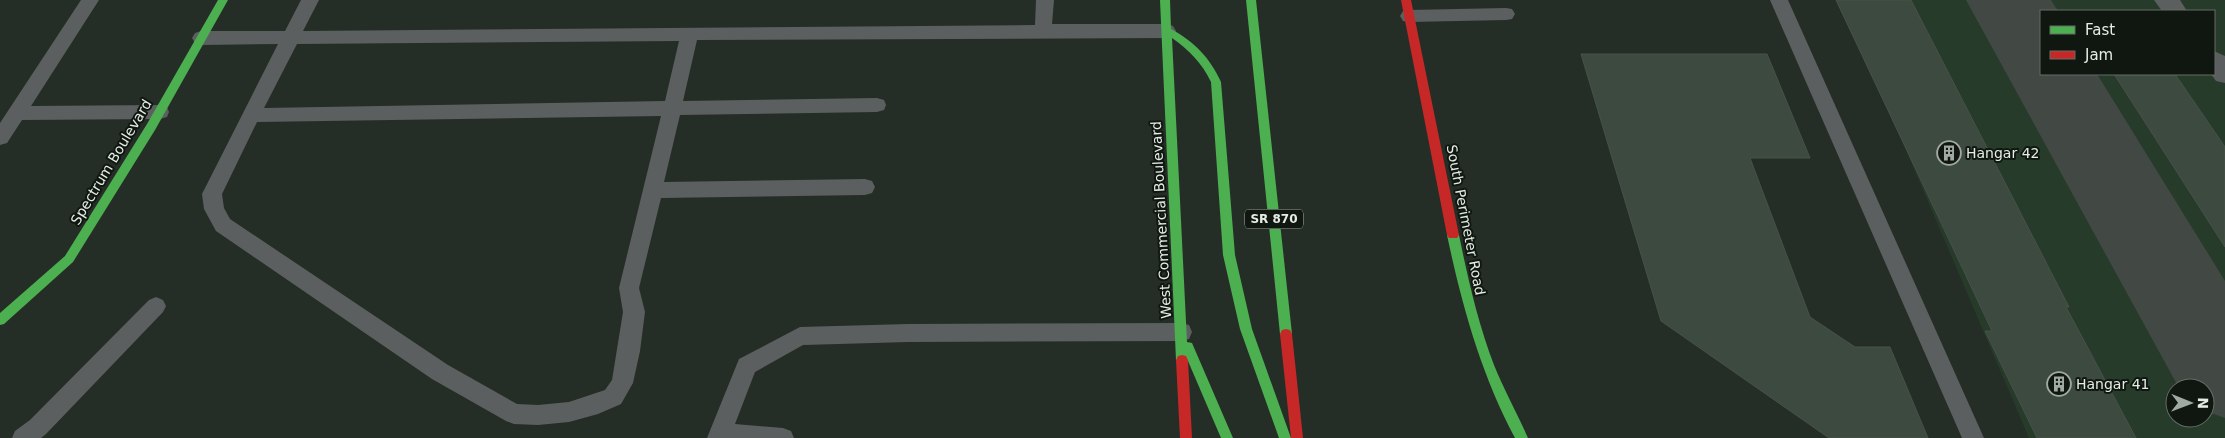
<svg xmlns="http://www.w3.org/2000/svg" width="2225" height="438" viewBox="0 0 2225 438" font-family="'DejaVu Sans',sans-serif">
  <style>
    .built { fill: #263b29; fill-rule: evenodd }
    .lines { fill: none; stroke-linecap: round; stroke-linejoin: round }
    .taxiway { fill: #424844; fill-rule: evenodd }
    .building { fill: #3c4a3f; stroke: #49514a }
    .lane { fill: #5c5f60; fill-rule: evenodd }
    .street { fill: #5c5f60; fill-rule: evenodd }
    .fast { fill: #4caf50; fill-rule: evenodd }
    .jam { fill: #c62828; fill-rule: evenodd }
    .labels { text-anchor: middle; stroke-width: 4; stroke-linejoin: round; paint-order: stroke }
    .shield { fill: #101711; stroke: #a4ada5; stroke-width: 1 }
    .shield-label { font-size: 12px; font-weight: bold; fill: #e3ede4 }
    .poi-label { font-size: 14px; fill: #e3ede4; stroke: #101711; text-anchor: start }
    .street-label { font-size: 14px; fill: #e3ede4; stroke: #101711 }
  </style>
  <rect width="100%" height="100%" fill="#252e26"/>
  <!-- built -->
  <path class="built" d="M 1836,0 L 2225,0 L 2225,438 L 2029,438 L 1900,136 ZM 2041,11 L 2214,11 L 2214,74 L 2041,74 ZM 2175,388 L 2205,388 L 2205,418 L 2175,418 Z"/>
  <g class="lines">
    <!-- taxiway -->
    <polygon class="taxiway" points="1966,0 2051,0 2058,11 2041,11 2041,74 2097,74 2225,281 2225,418 2205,411 2205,388 2179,388"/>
  </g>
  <!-- building -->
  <g class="building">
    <polygon points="1836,0 1911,0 2069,307 2066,307 2136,438 2037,438 1985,331 1992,331"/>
    <polygon points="1581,54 1767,54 1810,158 1750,158 1810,317 1855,347 1890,347 1928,438 1829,438 1661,321"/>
    <polygon points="2114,74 2175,74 2225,147 2225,247"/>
  </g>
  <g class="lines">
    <!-- lane -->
    <g class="lane">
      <polygon points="81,0 99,0 31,106 160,105 167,107 169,112 167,117 160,119 22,120 7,143 0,145 0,123"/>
      <path d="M 301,0 L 319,0 L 303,31 L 1035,25 L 1036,0 L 1054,0 L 1052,24 L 1167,24 L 1173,26 L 1176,31 L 1173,36 L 1167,38 L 697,40 L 683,101 L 877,98 L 884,100 L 886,105 L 884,110 L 877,112 L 680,115 L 664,182 L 865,179 L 872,181 L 875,187 L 872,193 L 865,195 L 661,198 L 639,288 L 645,312 L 640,351 L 633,383 L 621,404 L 598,414 L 569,422 L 538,425 L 514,424 L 506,421 L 432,379 L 216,231 L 204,209 L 202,194 L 278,44 L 201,45 L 195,43 L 192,38 L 195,33 L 201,31 L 285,31 ZM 679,41 L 665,101 L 264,108 L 297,44 ZM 661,116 L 619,288 L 623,312 L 612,380 L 605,390 L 569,402 L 538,405 L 517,404 L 448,365 L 230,219 L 224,208 L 222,194 L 257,122 Z"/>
      <polygon points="1770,0 1788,0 1984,438 1962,438"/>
      <polygon points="1506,8 1512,9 1515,14 1512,19 1506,20 1409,22 1403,21 1400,16 1403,11 1409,10"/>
      <polygon points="156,297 163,300 166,306 163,312 46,434 41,438 12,438 15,431 30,420 149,300"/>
      <polygon points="1181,323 1189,325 1192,332 1189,339 1181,341 908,342 803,345 755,372 735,424 783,428 791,431 794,438 707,438 739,359 800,327 908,324"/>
    </g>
    <!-- street -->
    <g class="street">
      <polygon points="2154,0 2180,0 2187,11 2162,11"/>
      <polygon points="2214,51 2225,56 2225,83 2216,81 2211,74 2214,74"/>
    </g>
    <!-- fast -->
    <g class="fast">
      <polygon points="218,0 228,0 155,130 73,262 4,324 0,325 0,313 65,256 147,124"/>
      <path d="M 1160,0 L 1170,0 L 1171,29 C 1195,42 1210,58 1221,82 L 1235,255 L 1252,329 L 1291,438 L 1279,438 L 1240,329 L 1223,255 L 1211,82 C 1202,63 1189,50 1172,38 L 1187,342 L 1192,343 L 1233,438 L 1221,438 L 1188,361 L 1186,364 L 1182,365 L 1178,364 L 1176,360 Z"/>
      <polygon points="1246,0 1256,0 1292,334 1290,338 1286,339 1282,338 1280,334"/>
      <path d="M 1453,230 L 1457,232 L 1459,235 C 1468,279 1478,323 1494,365 C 1504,390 1517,413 1528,438 L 1515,438 C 1481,374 1462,306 1447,235 L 1449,232 Z"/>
    </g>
    <!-- jam -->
    <g class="jam">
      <polygon points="1401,0 1411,0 1459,235 1457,238 1449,238 1447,235"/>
      <polygon points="1286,329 1290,330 1292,334 1303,438 1291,438 1280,334 1282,330"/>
      <polygon points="1182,355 1186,356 1188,360 1192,438 1180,438 1176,360 1178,356"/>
    </g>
  </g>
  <!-- icons -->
  <defs>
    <g id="building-ring" transform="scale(1.25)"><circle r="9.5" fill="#101711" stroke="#a0aaa2" stroke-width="1.5"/><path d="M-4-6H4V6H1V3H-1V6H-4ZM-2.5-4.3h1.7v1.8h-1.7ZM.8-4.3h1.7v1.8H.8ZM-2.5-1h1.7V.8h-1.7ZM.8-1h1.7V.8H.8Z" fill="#a0aaa2"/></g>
  </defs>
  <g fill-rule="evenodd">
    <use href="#building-ring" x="1949" y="153"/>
    <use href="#building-ring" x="2059" y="384"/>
  </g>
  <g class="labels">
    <!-- shield labels -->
    <rect class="shield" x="1245" y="209.5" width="58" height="19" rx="4"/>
    <g class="shield-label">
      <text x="1274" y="223">SR 870</text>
    </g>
    <!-- poi labels -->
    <g class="poi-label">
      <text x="1966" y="158">Hangar 42</text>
      <text x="2076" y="389">Hangar 41</text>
    </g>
    <!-- street labels -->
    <g class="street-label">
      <text transform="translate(111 162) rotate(-59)" y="5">Spectrum Boulevard</text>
      <text transform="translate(1161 220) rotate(-93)" y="5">West Commercial Boulevard</text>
      <text transform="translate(1466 220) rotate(79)" y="5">South Perimeter Road</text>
    </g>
  </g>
  <!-- legend -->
  <rect x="2040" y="10" width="175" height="65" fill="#101711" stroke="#646d65"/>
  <rect x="2050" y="26" width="25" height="8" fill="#4caf50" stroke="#646d65"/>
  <text x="2085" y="35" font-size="15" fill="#e3ede4">Fast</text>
  <rect x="2050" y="51" width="25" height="8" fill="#c62828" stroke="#646d65"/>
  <text x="2085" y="60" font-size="15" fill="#e3ede4">Jam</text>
  <!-- north arrow -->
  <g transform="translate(2190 403) rotate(91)"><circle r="24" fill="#101711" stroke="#646d65"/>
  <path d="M0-4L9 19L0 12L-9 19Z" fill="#a0aaa2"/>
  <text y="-8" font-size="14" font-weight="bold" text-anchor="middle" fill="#e3ede4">N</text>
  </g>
</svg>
